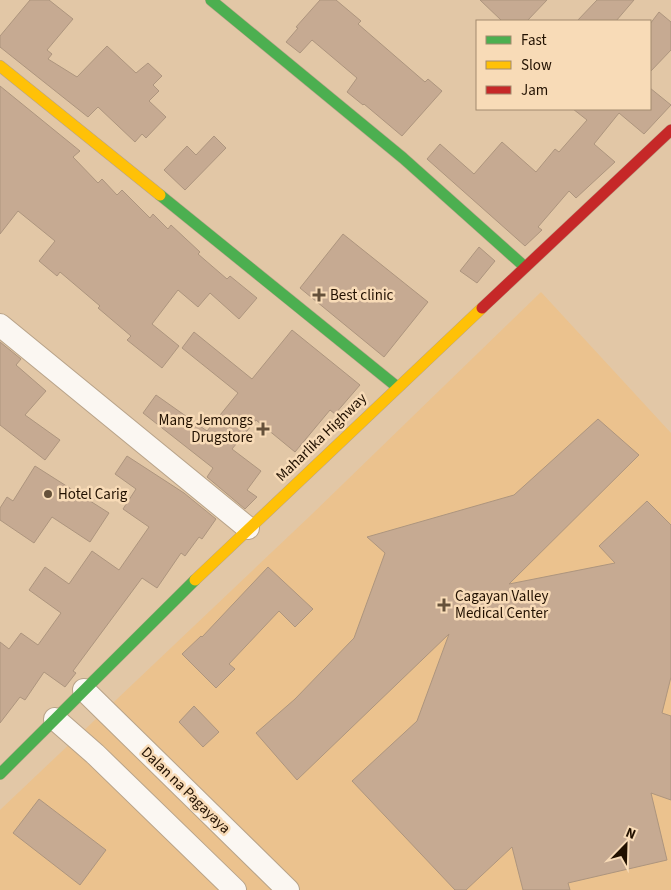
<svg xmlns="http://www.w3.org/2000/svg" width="671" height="890" viewBox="0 0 671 890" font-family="'Source Sans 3',sans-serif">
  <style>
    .built { fill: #ebc28e }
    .building { fill: #c6aa92; stroke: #ad957e }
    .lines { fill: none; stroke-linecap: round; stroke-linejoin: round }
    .street-casing { stroke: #b8a389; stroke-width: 24 }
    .fast-casing { stroke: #b8a389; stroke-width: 12 }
    .slow-casing { stroke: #b8a389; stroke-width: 12 }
    .jam-casing { stroke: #b8a389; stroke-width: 12 }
    .street { stroke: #fbf7f2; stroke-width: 22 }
    .fast { stroke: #4caf50; stroke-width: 11 }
    .slow { stroke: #ffc107; stroke-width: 11 }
    .jam { stroke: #c62828; stroke-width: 11 }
    .poi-dot { fill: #65513a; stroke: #f8dbb7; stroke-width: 2 }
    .labels { text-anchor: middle; stroke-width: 5; stroke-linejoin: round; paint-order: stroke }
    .poi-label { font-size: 15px; fill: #210; stroke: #f8dbb7; text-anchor: start }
    .street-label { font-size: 15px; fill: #210; stroke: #f8dbb7 }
  </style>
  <rect width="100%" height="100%" fill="#e2c7a6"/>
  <!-- built -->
  <polygon class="built" points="541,292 671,433 671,890 0,890 0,810 310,516"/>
  <!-- building -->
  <g class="building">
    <polygon points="30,0 49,0 73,19 47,50 52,54 48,59 77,77 107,46 136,73 148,63 162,76 153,85 159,91 149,101 166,117 146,138 142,134 135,142 98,107 88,117 0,47 0,36"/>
    <polygon points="320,0 336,0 361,21 358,24 425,82 428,79 442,91 402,136 364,104 363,105 347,92 357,78 312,40 300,53 286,42 298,28 296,27"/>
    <polygon points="480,0 547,0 527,21 502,21"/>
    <polygon points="597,0 634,0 616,21 577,21"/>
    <polygon points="659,12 671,22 671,50 650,72 650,24"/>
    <polygon points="0,86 80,151 73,157 98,183 102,179 117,195 122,190 150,218 153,214 168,229 171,225 200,252 198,254 227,279 230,276 257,298 239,319 210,293 198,307 178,290 152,324 179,346 162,368 127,340 131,336 98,308 100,306 60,272 57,276 39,261 55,241 18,211 0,234"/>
    <polygon points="650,88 671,105 644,134 619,113 594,144 615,162 576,198 569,191 538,227 542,230 525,246 427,159 440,144 474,174 502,142 536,172 555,149 559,152 587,120 573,109 650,109"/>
    <polygon points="214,136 226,148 185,190 164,170 187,146 196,155"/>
    <polygon points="343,234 428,302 384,357 300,288"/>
    <polygon points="479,247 495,261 477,283 460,271"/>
    <polygon points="292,330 360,385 335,414 330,410 295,452 256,420 232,449 261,471 247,490 257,497 245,509 207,477 213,468 143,413 156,395 207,431 238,393 182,348 194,332 252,379"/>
    <polygon points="0,342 21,359 16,365 46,391 25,415 60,440 45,460 0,425"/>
    <polygon points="598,419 639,455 509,584 615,563 599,546 647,501 671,525 671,677 662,713 671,716 671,800 651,793 667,860 568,883 570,890 523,890 512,847 466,890 455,890 352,781 417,721 449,634 297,780 256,733 295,699 354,638 385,553 367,537 514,495"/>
    <polygon points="127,456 184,493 216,519 202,539 199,537 185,556 181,553 157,588 142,578 73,671 76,673 65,687 44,672 25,700 20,697 0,723 0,642 9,649 21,633 38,645 61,613 29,590 45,567 69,584 92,551 119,570 149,527 123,509 136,489 115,474"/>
    <polygon points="35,466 109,513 90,542 52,517 34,543 0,520 0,508 7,497 13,501"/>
    <polygon points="268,567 313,609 295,627 279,611 229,664 235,669 216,688 182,654 201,636 202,637"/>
    <polygon points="194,706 219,732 203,747 179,722"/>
    <polygon points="39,799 106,850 80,885 13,833"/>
  </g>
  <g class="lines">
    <!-- street casing -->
    <g class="street-casing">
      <g id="street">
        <polyline points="0,325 248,528"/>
        <polyline points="84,690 288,890"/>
        <polyline points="55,719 95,754 235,890"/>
      </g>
    </g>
    <!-- fast casing -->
    <g class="fast-casing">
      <g id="fast">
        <polyline points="211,0 403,158 525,267"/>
        <polyline points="160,195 396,386"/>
        <polyline points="0,774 195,580"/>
      </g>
    </g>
    <!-- slow casing -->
    <g class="slow-casing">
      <g id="slow">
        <polyline points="0,66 160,195"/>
        <polyline points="195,580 482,308"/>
      </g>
    </g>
    <!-- jam casing -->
    <g class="jam-casing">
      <polyline id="jam" points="482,308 671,130"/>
    </g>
    <!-- street -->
    <use href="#street" class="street"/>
    <!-- fast -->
    <use href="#fast" class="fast"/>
    <!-- slow -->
    <use href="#slow" class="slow"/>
    <!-- jam -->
    <use href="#jam" class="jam"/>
  </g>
  <!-- markers -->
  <g class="poi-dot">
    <path d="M316.5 287.5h5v5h5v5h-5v5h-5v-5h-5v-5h5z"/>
    <path d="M260.5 421.5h5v5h5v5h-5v5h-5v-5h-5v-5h5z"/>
    <circle cx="48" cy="494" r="5"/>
    <path d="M441.5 597.5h5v5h5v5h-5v5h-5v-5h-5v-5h5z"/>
  </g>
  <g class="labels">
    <!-- poi labels -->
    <g class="poi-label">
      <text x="330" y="300">Best clinic</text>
      <text x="253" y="425" text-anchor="end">Mang Jemongs<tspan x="253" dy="17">Drugstore</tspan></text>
      <text x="58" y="499">Hotel Carig</text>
      <text x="455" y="601">Cagayan Valley<tspan x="455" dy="17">Medical Center</tspan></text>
    </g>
    <!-- street labels -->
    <g class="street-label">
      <text transform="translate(321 437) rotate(-44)" y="5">Maharlika Highway</text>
      <text transform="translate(186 790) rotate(44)" y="5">Dalan na Pagayaya</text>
    </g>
  </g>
  <!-- legend -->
  <rect x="476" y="20" width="175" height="90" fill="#f8dbb7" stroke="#a28a6e"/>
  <rect x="486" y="36" width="25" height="8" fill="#4caf50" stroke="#a28a6e"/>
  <text x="521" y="45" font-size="15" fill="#221100">Fast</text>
  <rect x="486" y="61" width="25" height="8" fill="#ffc107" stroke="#a28a6e"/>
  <text x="521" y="70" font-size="15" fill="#221100">Slow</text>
  <rect x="486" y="86" width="25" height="8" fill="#c62828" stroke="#a28a6e"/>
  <text x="521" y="95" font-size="15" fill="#221100">Jam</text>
  <!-- north arrow -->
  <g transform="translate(626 845) rotate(23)" stroke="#f8dbb7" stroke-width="4" paint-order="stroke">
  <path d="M0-4L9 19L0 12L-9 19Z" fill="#221100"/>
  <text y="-8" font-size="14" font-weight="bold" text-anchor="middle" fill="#221100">N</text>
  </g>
</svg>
